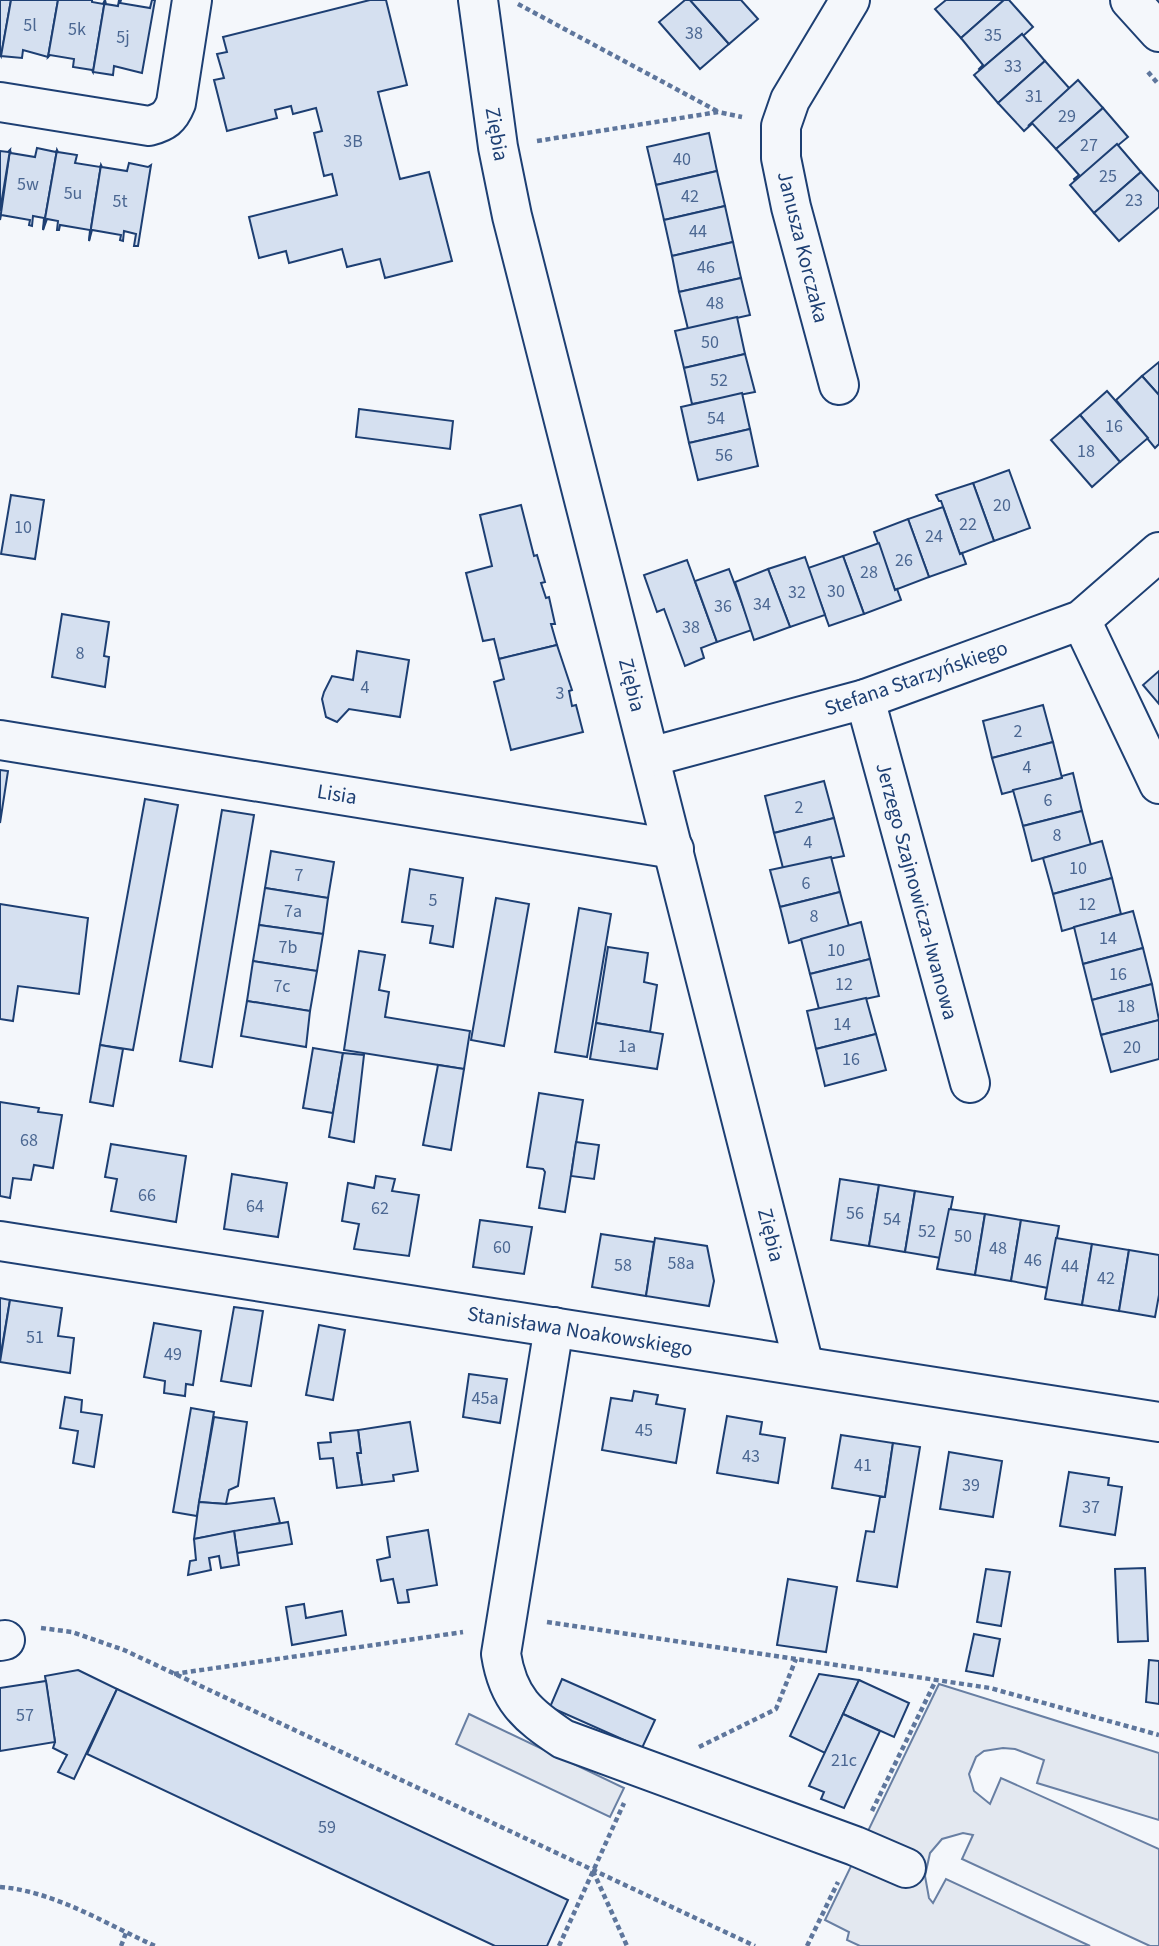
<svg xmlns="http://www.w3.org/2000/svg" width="1159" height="1946" viewBox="0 0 1159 1946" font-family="'Source Sans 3',sans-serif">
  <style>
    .parking { fill: #e3e8f0; stroke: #687fa3; stroke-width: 2 }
    .building { fill: #d5e0f0; stroke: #1d3f73; stroke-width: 2 }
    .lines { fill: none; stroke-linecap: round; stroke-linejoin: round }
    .minor-casing { stroke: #1d3f73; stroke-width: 42 }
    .path { stroke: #5e769c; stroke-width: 4.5; stroke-dasharray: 5 3.5; stroke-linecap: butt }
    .minor { stroke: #f4f7fb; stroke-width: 38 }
    .labels { text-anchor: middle; stroke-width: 5; stroke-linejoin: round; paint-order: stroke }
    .number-label { font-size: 18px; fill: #4b6792 }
    .street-label { font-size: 21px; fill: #1d3f73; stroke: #f4f7fb }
  </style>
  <rect width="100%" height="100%" fill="#f4f7fb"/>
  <!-- parking -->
  <g class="parking">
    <polygon points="939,1684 1159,1753 1159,1820 1037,1783 1044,1760 1015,1749 1003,1748 984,1751 976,1757 969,1774 974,1791 990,1804 1001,1778 1159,1849 1159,1946 1150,1946 962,1859 973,1835 963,1833 942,1839 930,1853 925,1876 929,1898 933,1903 946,1879 1090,1946 860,1946 847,1940 849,1932 825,1920"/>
    <polygon points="469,1714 624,1788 610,1817 456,1744"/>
  </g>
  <!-- building -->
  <g class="building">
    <polygon points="0,0 11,0 1,56 0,54"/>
    <polygon points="11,0 58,0 48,57 23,50 22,58 1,56"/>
    <polygon points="58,0 92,0 92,2 103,4 105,0 93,72 92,70 73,67 74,59 50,55 48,57"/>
    <polygon points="105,0 106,4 118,6 119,0 121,0 120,3 150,8 152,0 155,0 142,73 114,66 113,75 93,72"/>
    <polygon points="370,0 386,0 407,85 378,92 400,179 429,172 452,261 385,278 380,259 347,267 342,249 289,263 286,251 259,258 249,217 337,195 332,174 324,176 314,133 322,131 316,108 293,114 291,106 275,110 277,118 227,131 214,80 224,78 217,54 227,52 223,37"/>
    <polygon points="685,0 690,0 729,44 700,69 659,22"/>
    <polygon points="690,0 741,0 758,19 729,44"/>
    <polygon points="946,0 1004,0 961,38 935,9"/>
    <polygon points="1004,0 1009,0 1033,27 1023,36 1022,34 980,70 979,69 983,65 961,38"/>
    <polygon points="1022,34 1045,61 998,103 974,75"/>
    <polygon points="1045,61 1070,89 1024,131 998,103"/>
    <polygon points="1078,80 1103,108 1056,149 1032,123 1028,126"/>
    <polygon points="1103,108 1128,137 1075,181 1074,179 1079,175 1056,149"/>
    <polygon points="709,133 717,171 656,185 647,147"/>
    <polygon points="1117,144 1141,172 1094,213 1070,185"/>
    <polygon points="37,148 56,152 57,150 43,230 44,218 33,216 32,226 29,225 30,220 1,215 0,220 10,150 11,153 35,157"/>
    <polygon points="10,150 0,211 0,151 8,152"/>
    <polygon points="57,150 58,152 77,155 75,163 100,167 101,165 89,241 90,230 60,225 59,230 57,230 58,221 47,219 43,230"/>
    <polygon points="129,163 148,167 151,165 138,246 134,246 136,234 124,231 123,241 120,240 121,235 92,230 89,241 101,165 102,167 127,171"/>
    <polygon points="717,171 725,206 664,220 656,185"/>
    <polygon points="1141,172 1159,192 1159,207 1119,241 1094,213"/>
    <polygon points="725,206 733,242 672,256 664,220"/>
    <polygon points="733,242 741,278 679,292 672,256"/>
    <polygon points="741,278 750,315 688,329 679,292"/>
    <polygon points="737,317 745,354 684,368 675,331"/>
    <polygon points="745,354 755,392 692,404 684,368"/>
    <polygon points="1159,362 1159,395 1142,376"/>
    <polygon points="1142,376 1159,395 1159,444 1155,448 1116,400"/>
    <polygon points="1107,391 1148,438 1120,462 1080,415"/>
    <polygon points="742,393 750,429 689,443 681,407"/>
    <polygon points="359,409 453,421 450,449 356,437"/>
    <polygon points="1080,415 1120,462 1092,487 1051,440"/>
    <polygon points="750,429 758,466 698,480 689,443"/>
    <polygon points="1009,470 1030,528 994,541 973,483"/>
    <polygon points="973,483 994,541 960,554 941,501 939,501 936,495"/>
    <polygon points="11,495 44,500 35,559 1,554"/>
    <polygon points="521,505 534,556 537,555 545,582 541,583 546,598 549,597 555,624 551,624 557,645 499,659 494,639 483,641 466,573 492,566 480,515"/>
    <polygon points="943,507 960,554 962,553 966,564 929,577 908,519"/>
    <polygon points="908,519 929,577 895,590 874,532"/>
    <polygon points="879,543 895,590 897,589 901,600 864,614 843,556"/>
    <polygon points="843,556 864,614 829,626 808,568"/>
    <polygon points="805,557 825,615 790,627 768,569"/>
    <polygon points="687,560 717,642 701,648 704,658 685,666 664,609 657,612 644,575"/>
    <polygon points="729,569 752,630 717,642 695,581"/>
    <polygon points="768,569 790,627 754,640 735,582"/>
    <polygon points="62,614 109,622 104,656 109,657 105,687 52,677"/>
    <polygon points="557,645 572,690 569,691 572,706 576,705 583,732 511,750 494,682 504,679 499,659"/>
    <polygon points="357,651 409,660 400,717 349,709 337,722 326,717 322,699 324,692 332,676 353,680"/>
    <polygon points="1159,671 1159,704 1143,685"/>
    <polygon points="1043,705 1053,742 992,758 983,721"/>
    <polygon points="1053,742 1062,778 1002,794 992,758"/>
    <polygon points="0,770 8,771 0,823"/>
    <polygon points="1073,773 1082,811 1023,826 1013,790 1062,778 1062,776"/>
    <polygon points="824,781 834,818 774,833 765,796"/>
    <polygon points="145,799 178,805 133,1050 100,1045"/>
    <polygon points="222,810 254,815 212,1067 180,1061"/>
    <polygon points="1082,811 1091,845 1032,861 1023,826"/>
    <polygon points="834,818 844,856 783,868 774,833"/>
    <polygon points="1102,841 1112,878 1053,894 1043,858"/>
    <polygon points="271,851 334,862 328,898 265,888"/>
    <polygon points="831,857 840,892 780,907 770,870"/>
    <polygon points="410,869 463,878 453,947 430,943 433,926 402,922"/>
    <polygon points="1112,878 1121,914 1062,931 1053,894"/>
    <polygon points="265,888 328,898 323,934 259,925"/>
    <polygon points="840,892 849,926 789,943 780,907"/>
    <polygon points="496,898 529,904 504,1046 471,1040"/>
    <polygon points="0,904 88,918 79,994 18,986 13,1021 0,1019"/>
    <polygon points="579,908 611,914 587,1057 555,1052"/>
    <polygon points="1133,911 1143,948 1083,964 1074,927"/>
    <polygon points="861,922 870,959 810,974 801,939"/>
    <polygon points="259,925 323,934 317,971 253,961"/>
    <polygon points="608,947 648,953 644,982 657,985 650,1032 596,1023"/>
    <polygon points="1143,948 1152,984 1092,1000 1083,964"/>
    <polygon points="359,951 385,955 379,990 389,992 385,1017 470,1031 464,1069 344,1050"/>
    <polygon points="870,959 879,996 819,1009 810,974"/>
    <polygon points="253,961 317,971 310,1011 247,1001"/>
    <polygon points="1152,984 1159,1020 1101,1035 1092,1000"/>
    <polygon points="866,998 876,1034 816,1049 807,1011"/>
    <polygon points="247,1001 310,1011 306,1047 241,1036"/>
    <polygon points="1159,1020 1159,1059 1111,1072 1101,1035"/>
    <polygon points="596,1023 663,1034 657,1069 590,1059"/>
    <polygon points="876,1034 886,1070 825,1086 816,1049"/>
    <polygon points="100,1045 123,1049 113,1106 90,1102"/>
    <polygon points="313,1048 343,1053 333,1113 303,1108"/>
    <polygon points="343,1053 364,1055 354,1142 329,1137"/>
    <polygon points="438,1065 464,1069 451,1150 423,1145"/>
    <polygon points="539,1093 583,1100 565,1212 539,1208 545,1172 543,1169 527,1167"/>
    <polygon points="0,1102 39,1108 38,1112 62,1115 53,1168 34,1165 31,1180 13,1178 10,1198 0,1196"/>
    <polygon points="576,1142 599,1145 594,1179 571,1176"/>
    <polygon points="111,1144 186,1156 176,1222 111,1211 117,1179 105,1177"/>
    <polygon points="232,1174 287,1183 278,1237 224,1229"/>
    <polygon points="376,1176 395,1179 392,1191 419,1195 409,1256 354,1249 359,1224 342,1221 348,1183 374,1188"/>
    <polygon points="840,1179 879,1185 869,1246 831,1240"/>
    <polygon points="879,1185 915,1191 905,1252 869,1246"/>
    <polygon points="915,1191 953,1197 941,1258 905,1252"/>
    <polygon points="949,1209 985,1214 975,1275 937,1269"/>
    <polygon points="985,1214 1021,1220 1011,1281 975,1275"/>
    <polygon points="480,1220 532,1227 524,1274 473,1267"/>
    <polygon points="1021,1220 1059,1226 1048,1288 1011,1281"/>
    <polygon points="601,1234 654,1242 646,1296 592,1287"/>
    <polygon points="655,1238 707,1246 714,1281 709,1306 646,1296"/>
    <polygon points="1056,1238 1092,1244 1082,1305 1045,1299"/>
    <polygon points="1092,1244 1129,1250 1119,1311 1082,1305"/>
    <polygon points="1129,1250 1159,1255 1159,1295 1155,1317 1119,1311"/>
    <polygon points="0,1298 10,1300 0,1359"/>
    <polygon points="10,1300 62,1308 58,1336 74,1338 70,1373 0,1362"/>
    <polygon points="234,1307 263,1311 251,1386 221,1381"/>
    <polygon points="154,1323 201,1331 193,1385 186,1384 185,1396 164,1393 165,1381 144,1377"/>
    <polygon points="319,1325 345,1330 333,1400 306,1395"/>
    <polygon points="469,1374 507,1379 500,1423 463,1417"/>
    <polygon points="634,1391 658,1395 656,1404 685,1409 676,1463 602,1450 611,1398 632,1401"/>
    <polygon points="65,1397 82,1400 81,1412 102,1415 94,1467 73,1463 78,1431 60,1428"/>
    <polygon points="191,1408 214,1412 197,1516 173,1512"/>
    <polygon points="727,1416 762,1422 760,1434 785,1438 778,1483 717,1473"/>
    <polygon points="214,1417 247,1422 238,1486 229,1490 226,1504 199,1502"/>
    <polygon points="410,1422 418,1471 393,1475 394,1481 362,1485 357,1453 361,1453 358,1430"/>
    <polygon points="358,1430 361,1453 357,1453 362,1485 337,1488 333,1458 320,1459 318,1443 331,1442 330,1433"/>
    <polygon points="841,1435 893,1443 885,1497 832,1488"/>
    <polygon points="893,1443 920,1447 897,1587 857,1581 866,1531 874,1532 880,1497 885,1497"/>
    <polygon points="949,1452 1002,1461 993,1517 940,1509"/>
    <polygon points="1069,1472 1109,1478 1108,1485 1122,1487 1115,1535 1060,1526"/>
    <polygon points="274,1498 280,1523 194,1539 199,1502 226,1504"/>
    <polygon points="288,1522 292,1544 237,1553 234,1531"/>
    <polygon points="428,1530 437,1585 407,1590 409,1602 398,1603 393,1579 381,1581 377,1560 390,1557 387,1537"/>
    <polygon points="234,1531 239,1565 221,1568 219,1556 209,1558 211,1570 188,1575 190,1561 196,1560 194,1539"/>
    <polygon points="1145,1568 1148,1641 1118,1642 1115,1569"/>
    <polygon points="986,1569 1010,1572 1001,1626 977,1622"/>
    <polygon points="788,1579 837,1587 826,1652 777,1645"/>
    <polygon points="304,1604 306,1618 342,1611 346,1635 292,1645 286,1607"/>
    <polygon points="974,1634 1000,1639 993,1676 966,1671"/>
    <polygon points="1149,1660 1159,1661 1159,1704 1146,1702"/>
    <polygon points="78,1670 117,1689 74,1779 58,1772 67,1755 53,1748 55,1742 45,1676"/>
    <polygon points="819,1674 859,1680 825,1753 790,1736"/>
    <polygon points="562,1679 655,1720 642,1748 550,1707"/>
    <polygon points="859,1680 909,1703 894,1737 843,1714"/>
    <polygon points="46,1681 55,1742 0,1751 0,1688"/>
    <polygon points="117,1689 568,1900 547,1946 495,1946 87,1754"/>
    <polygon points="843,1714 880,1731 844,1808 821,1799 824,1792 809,1786"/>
  </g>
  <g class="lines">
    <!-- minor casing -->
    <g class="minor-casing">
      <g id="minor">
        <polyline points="478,0 498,147 512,216 804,1366"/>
        <polyline points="1130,0 1159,32"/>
        <path d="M 0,102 L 149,126 C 164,122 170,118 176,103 L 192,0"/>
        <polyline points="839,385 791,207 781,158 781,126 790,100 850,0"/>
        <polyline points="1081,620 1159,784"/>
        <polyline points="865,699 970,1083"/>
        <polyline points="0,740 674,849"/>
        <polyline points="650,757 865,699 1081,620 1159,552"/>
        <polyline points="0,1241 1159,1422"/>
        <path d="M 554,1327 L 501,1654 C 508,1699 527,1715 563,1739 L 855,1846 L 906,1868"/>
        <polyline points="0,1641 5,1640"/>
      </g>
    </g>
    <!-- path -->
    <g class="path">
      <polyline points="518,4 717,111"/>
      <polyline points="1148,72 1159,85"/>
      <polyline points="537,141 718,112 742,117"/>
      <polyline points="547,1622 990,1688 1159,1735"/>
      <polyline points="41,1628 72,1632 124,1650 755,1946"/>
      <polyline points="174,1674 463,1632"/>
      <polyline points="699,1747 776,1709 796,1659"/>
      <polyline points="872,1811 936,1680"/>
      <polyline points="593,1871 627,1946"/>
      <path d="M 0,1887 C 54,1891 106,1924 155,1946"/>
      <polyline points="121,1946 126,1933"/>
      <polyline points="559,1946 624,1803"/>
      <polyline points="807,1946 838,1882"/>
    </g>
    <!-- minor -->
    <use href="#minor" class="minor"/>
  </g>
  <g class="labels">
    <!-- number labels -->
    <g class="number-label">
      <text x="30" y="31">5l</text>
      <text x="77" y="35">5k</text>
      <text x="694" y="39">38</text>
      <text x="993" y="41">35</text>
      <text x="123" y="43">5j</text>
      <text x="1013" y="72">33</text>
      <text x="1034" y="102">31</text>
      <text x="1067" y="122">29</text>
      <text x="353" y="147">3B</text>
      <text x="1089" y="151">27</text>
      <text x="682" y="165">40</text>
      <text x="1108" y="182">25</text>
      <text x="28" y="190">5w</text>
      <text x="73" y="199">5u</text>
      <text x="690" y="202">42</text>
      <text x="1134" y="206">23</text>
      <text x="120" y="207">5t</text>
      <text x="698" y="237">44</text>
      <text x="706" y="273">46</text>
      <text x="715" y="309">48</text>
      <text x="710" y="348">50</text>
      <text x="719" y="386">52</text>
      <text x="716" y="424">54</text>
      <text x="1114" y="432">16</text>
      <text x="1086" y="457">18</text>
      <text x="724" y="461">56</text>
      <text x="1002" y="511">20</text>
      <text x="968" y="530">22</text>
      <text x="23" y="533">10</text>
      <text x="934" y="542">24</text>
      <text x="904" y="566">26</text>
      <text x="869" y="578">28</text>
      <text x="836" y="597">30</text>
      <text x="797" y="598">32</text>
      <text x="762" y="610">34</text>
      <text x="723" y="612">36</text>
      <text x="691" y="633">38</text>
      <text x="80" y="659">8</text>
      <text x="365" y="693">4</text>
      <text x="560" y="699">3</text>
      <text x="1018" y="737">2</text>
      <text x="1027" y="773">4</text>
      <text x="1048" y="806">6</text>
      <text x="799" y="813">2</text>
      <text x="1057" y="841">8</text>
      <text x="808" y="848">4</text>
      <text x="1078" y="874">10</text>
      <text x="299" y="881">7</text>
      <text x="806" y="889">6</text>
      <text x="433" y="906">5</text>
      <text x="1087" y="910">12</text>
      <text x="293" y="917">7a</text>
      <text x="814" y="922">8</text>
      <text x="1108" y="944">14</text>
      <text x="288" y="953">7b</text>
      <text x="836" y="956">10</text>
      <text x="1118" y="980">16</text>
      <text x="844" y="990">12</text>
      <text x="282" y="992">7c</text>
      <text x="1126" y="1012">18</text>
      <text x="842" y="1030">14</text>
      <text x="627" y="1052">1a</text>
      <text x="1132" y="1053">20</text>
      <text x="851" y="1065">16</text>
      <text x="29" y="1146">68</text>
      <text x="147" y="1201">66</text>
      <text x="255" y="1212">64</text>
      <text x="380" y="1214">62</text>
      <text x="855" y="1219">56</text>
      <text x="892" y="1225">54</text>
      <text x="927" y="1237">52</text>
      <text x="963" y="1242">50</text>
      <text x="502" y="1253">60</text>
      <text x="998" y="1254">48</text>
      <text x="1033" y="1266">46</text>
      <text x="681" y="1269">58a</text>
      <text x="623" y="1271">58</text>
      <text x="1070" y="1272">44</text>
      <text x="1106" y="1284">42</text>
      <text x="35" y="1343">51</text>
      <text x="173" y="1360">49</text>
      <text x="485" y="1404">45a</text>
      <text x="644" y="1436">45</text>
      <text x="751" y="1462">43</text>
      <text x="863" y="1471">41</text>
      <text x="971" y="1491">39</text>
      <text x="1091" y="1513">37</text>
      <text x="25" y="1721">57</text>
      <text x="844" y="1766">21c</text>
      <text x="327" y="1833">59</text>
    </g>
    <!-- street labels -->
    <g class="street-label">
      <text transform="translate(497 134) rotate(80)" y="7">Ziębia</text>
      <text transform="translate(803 247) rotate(76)" y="7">Janusza Korczaka</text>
      <text transform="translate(916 678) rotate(-19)" y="7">Stefana Starzyńskiego</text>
      <text transform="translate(632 685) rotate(76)" y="7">Ziębia</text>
      <text transform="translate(337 794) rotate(9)" y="7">Lisia</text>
      <text transform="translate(917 891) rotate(75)" y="7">Jerzego Szajnowicza-Iwanowa</text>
      <text transform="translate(771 1235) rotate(76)" y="7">Ziębia</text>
      <text transform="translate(580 1331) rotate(9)" y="7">Stanisława Noakowskiego</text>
    </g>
  </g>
</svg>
